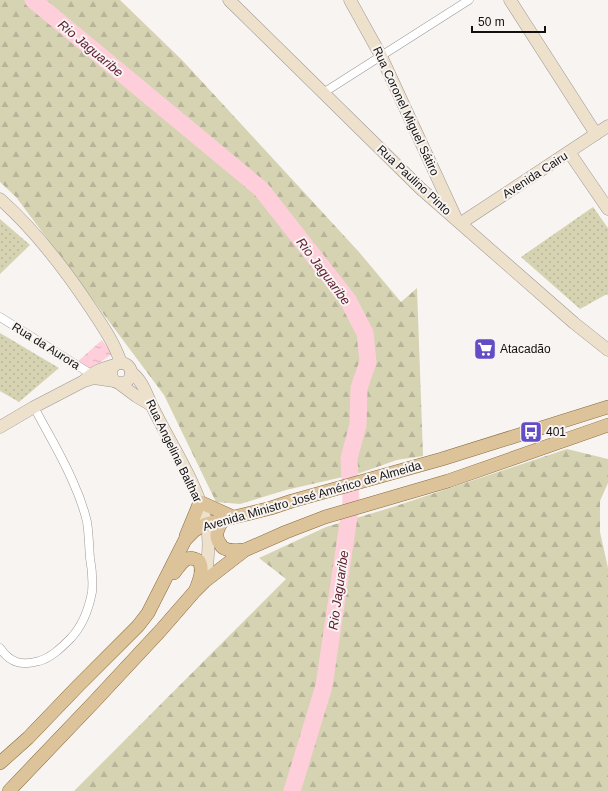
<svg xmlns="http://www.w3.org/2000/svg" width="608" height="791" viewBox="0 0 608 791" font-family="Helvetica,sans-serif">
  <style>
    .grass { fill: url(#grass-dots) }
    .forest { fill: url(#forest-firs) }
    .water { fill: url(#water-ripples) }
    .lines { fill: none; stroke-linecap: round; stroke-linejoin: round }
    .river { stroke: #fecfda; stroke-width: 17 }
    .street-casing { stroke: #9b9795; stroke-width: 9 }
    .secondary-casing { stroke: #9b9795; stroke-width: 13 }
    .primary-casing { stroke: #886b3d; stroke-width: 14 }
    .street { stroke: #fff; stroke-width: 8 }
    .secondary { stroke: #eee1cc; stroke-width: 12 }
    .primary { stroke: #ddc399; stroke-width: 13 }
    .labels { text-anchor: middle; stroke-width: 4; stroke-linejoin: round; paint-order: stroke }
    .street-label { font-size: 12px; fill: #121110; stroke: #f8f4f2 }
    .poi-label { font-size: 12px; fill: #121110; stroke: #f8f4f2; text-anchor: start }
    .water-label { font-size: 13px; font-style: italic; fill: #5d1b32; stroke: #f8f4f2 }
  </style>
  <defs>
    <pattern id="grass-dots" width="8" height="8" patternUnits="userSpaceOnUse"><rect width="8" height="8" fill="#d6d3b3"/><path d="M2 2h.1M6 6h.1" fill="none" stroke="#b7b499" stroke-width="1.8" stroke-linecap="round"/></pattern>
    <pattern id="forest-firs" width="22" height="20" patternUnits="userSpaceOnUse"><rect width="22" height="20" fill="#d6d3b3"/><path d="M5 1l3.5 6h-7zM16 11l3.5 6h-7z" fill="#b7b499"/></pattern>
    <pattern id="water-ripples" width="26" height="14" patternUnits="userSpaceOnUse"><rect width="26" height="14" fill="#fecfda"/><path d="M2 4q2-2 4 0t4 0M15 11q2-2 4 0t4 0" fill="none" stroke="#d9b1ba"/></pattern>
  </defs>
  <rect width="100%" height="100%" fill="#f8f4f2"/>
  <!-- grass -->
  <g class="grass">
    <polygon points="593,207 608,228 608,296 607,294 580,309 521,257"/>
    <polygon points="0,219 30,245 0,274"/>
    <polygon points="0,333 59,368 19,402 0,391"/>
  </g>
  <!-- forest -->
  <g class="forest">
    <polygon points="0,0 120,0 183,61 359,252 401,302 417,288 423,456 397,460 360,473 286,490 240,504 216,502 164,395 16,197 0,182"/>
    <polygon points="567,449 608,459 608,483 600,501 600,532 608,568 608,791 74,791 286,579 259,558 326,527 393,507"/>
  </g>
  <!-- water -->
  <polygon class="water" points="102,340 112,354 89,370 77,362"/>
  <g class="lines">
    <!-- river -->
    <polyline class="river" points="33,0 261,189 348,300 365,333 368,362 359,388 358,425 349,458 351,503 324,686 292,791"/>
    <!-- street casing -->
    <g class="street-casing">
      <g id="street">
        <polyline points="323,93 469,0"/>
        <polyline points="0,317 91,374 93,377"/>
        <path d="M 0,648 C 10,663 22,666 39,661 C 51,658 62,647 71,638 C 82,626 89,608 92,592 C 93,581 92,569 90,558 C 89,547 89,534 87,522 C 84,509 79,495 73,482 C 62,456 47,432 34,407"/>
      </g>
    </g>
    <!-- secondary casing -->
    <g class="secondary-casing">
      <g id="secondary">
        <polyline points="229,0 421,189 574,323 608,350"/>
        <polyline points="350,0 381,56 455,216"/>
        <polyline points="510,0 596,134"/>
        <polyline points="569,152 608,209"/>
        <path d="M 0,199 C 35,230 64,268 90,307 C 102,325 114,342 121,363"/>
        <polyline points="461,223 608,126"/>
        <circle cx="121" cy="373" r="10"/>
        <path d="M 131,372 C 143,381 146,394 152,406 C 170,444 196,480 206,522 C 211,541 207,561 206,580"/>
        <path d="M 85,380 C 95,371 102,368 115,365"/>
        <polyline points="120,384 136,396 151,405"/>
        <polyline points="0,427 34,407 84,381 94,378 114,381"/>
      </g>
    </g>
    <!-- primary casing -->
    <g class="primary-casing">
      <g id="primary">
        <path d="M 224,519 C 218,527 213,536 221,545 C 222,548 223,548 226,549 C 232,552 239,550 245,550"/>
        <polyline points="186,536 200,502 233,517"/>
        <path d="M 174,573 C 181,564 186,553 199,561 C 204,570 199,581 196,589"/>
        <polyline points="0,763 28,738 77,687 138,626 148,613 185,540 195,530 206,524 271,508 292,501 442,459 608,407"/>
        <polyline points="9,791 94,702 161,630 195,591 205,581 245,550 286,532 325,517 448,481 608,425"/>
      </g>
    </g>
    <!-- street -->
    <use href="#street" class="street"/>
    <!-- secondary -->
    <use href="#secondary" class="secondary"/>
    <!-- primary -->
    <use href="#primary" class="primary"/>
  </g>
  <!-- icons -->
  <defs>
    <g id="supermarket-square" transform="scale(1.15)"><rect x="-9" y="-9" width="18" height="18" rx="4" fill="#634dc6" stroke="#f8f4f2"/><path d="M-6-5.5h2.5l.6 2H6L4.5 2H-2.5L-4.4-4H-6ZM-1.5 3.2a1.3 1.3 0 1 0 .1 0ZM3 3.2a1.3 1.3 0 1 0 .1 0Z" fill="#fff"/></g>
    <g id="bus-square" transform="scale(1.15)"><rect x="-9" y="-9" width="18" height="18" rx="4" fill="#634dc6" stroke="#f8f4f2"/><path d="M-5-6H5V4H4V6H2V4H-2V6H-4V4H-5ZM-3.5-4V0h7V-4ZM-3.5 1.2v1.5H-2V1.2ZM2 1.2v1.5H3.5V1.2Z" fill="#fff"/></g>
  </defs>
  <g fill-rule="evenodd">
    <use href="#supermarket-square" x="485" y="349"/>
    <use href="#bus-square" x="531" y="432"/>
  </g>
  <g class="labels">
    <!-- street labels -->
    <g class="street-label">
      <text transform="translate(406 111) rotate(65)" y="4">Rua Coronel Miguel Sátiro</text>
      <text transform="translate(535 175) rotate(-33)" y="4">Avenida Cairu</text>
      <text transform="translate(414 180) rotate(43)" y="4">Rua Paulino Pinto</text>
      <text transform="translate(46 346) rotate(32)" y="4">Rua da Aurora</text>
      <text transform="translate(174 451) rotate(64)" y="4">Rua Angelina Balthar</text>
      <text transform="translate(312 496) rotate(-16)" y="4">Avenida Ministro José Américo de Almeida</text>
    </g>
    <!-- poi labels -->
    <g class="poi-label">
      <text x="500" y="353">Atacadão</text>
      <text x="546" y="436">401</text>
    </g>
    <!-- water labels -->
    <g class="water-label">
      <text transform="translate(91 48) rotate(40)" y="5">Rio Jaguaribe</text>
      <text transform="translate(324 271) rotate(53)" y="5">Rio Jaguaribe</text>
      <text transform="translate(338 590) rotate(-82)" y="5">Rio Jaguaribe</text>
    </g>
  </g>
  <!-- scale -->
  <path d="M472 26v6h73v-6" fill="none" stroke="#121110" stroke-width="2"/>
  <text x="478" y="26" font-size="12" fill="#121110" stroke="#f8f4f2" stroke-width="3" paint-order="stroke">50 m</text>
</svg>
